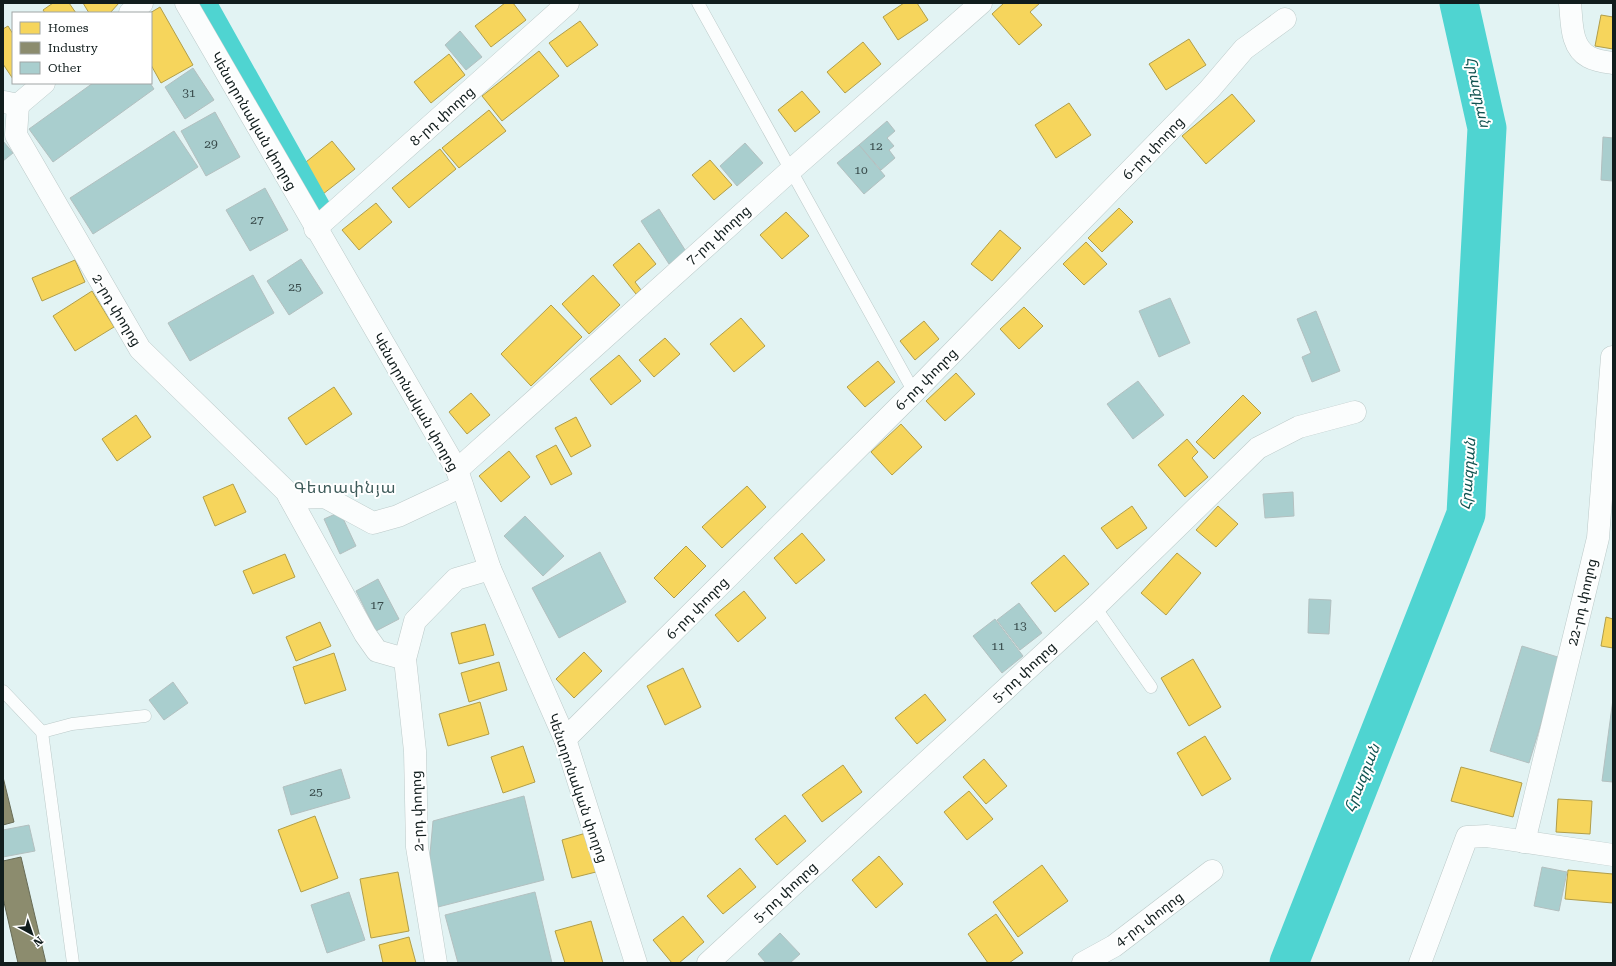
<svg xmlns="http://www.w3.org/2000/svg" width="1616" height="966" viewBox="0 0 1616 966" font-family="'Roboto Serif','Noto Sans Armenian',serif">
  <style>
    .homes { fill: #f6d55c; stroke: #b19e49 }
    .industry { fill: #8c8c6e; stroke: #676b56 }
    .lines { fill: none; stroke-linecap: round; stroke-linejoin: round }
    .canal { stroke: #4fd4d1; stroke-width: 23 }
    .river { stroke: #4fd4d1; stroke-width: 39 }
    .building { fill: #a9cece; stroke: #b3c0c0 }
    .lane-casing { stroke: #bccac9; stroke-width: 13 }
    .street-casing { stroke: #bccac9; stroke-width: 23 }
    .secondary-casing { stroke: #bccac9; stroke-width: 23 }
    .lane { stroke: #fbfdfd; stroke-width: 12 }
    .street { stroke: #fbfdfd; stroke-width: 22 }
    .secondary { stroke: #fbfdfd; stroke-width: 22 }
    .labels { text-anchor: middle; stroke-width: 4; stroke-linejoin: round; paint-order: stroke }
    .number-label { font-size: 12px; fill: #374949 }
    .street-label { font-size: 14px; fill: #111d1d; stroke: #fff }
    .water-label { font-size: 15px; font-style: italic; fill: #125452; stroke: #fff }
    .quarter-label { font-size: 16px; letter-spacing: 1px; fill: #3f5c5b; stroke: #fff }
  </style>
  <rect width="100%" height="100%" fill="#e2f3f3"/>
  <!-- homes -->
  <g class="homes">
    <polygon points="53,3 69,3 76,13 45,13 43,10"/>
    <polygon points="83,3 119,3 110,13 89,13"/>
    <polygon points="505,3 513,3 526,20 491,47 475,26"/>
    <polygon points="904,3 917,3 928,20 898,40 883,17"/>
    <polygon points="1004,3 1040,3 1030,12 1042,25 1019,45 992,14"/>
    <polygon points="160,7 193,65 161,83 151,65 150,13"/>
    <polygon points="1601,15 1613,17 1613,49 1595,46"/>
    <polygon points="580,21 598,45 567,67 549,43"/>
    <polygon points="8,26 13,34 13,79 3,64 3,29"/>
    <polygon points="1189,39 1206,65 1166,90 1149,64"/>
    <polygon points="863,42 881,64 845,93 827,72"/>
    <polygon points="539,51 559,76 502,121 482,96"/>
    <polygon points="449,54 465,75 431,103 414,82"/>
    <polygon points="802,91 820,112 795,132 778,110"/>
    <polygon points="1232,94 1255,121 1206,164 1182,136"/>
    <polygon points="1069,103 1091,135 1056,158 1035,125"/>
    <polygon points="489,110 506,131 459,168 442,148"/>
    <polygon points="332,141 355,169 323,194 301,166"/>
    <polygon points="440,149 456,169 409,208 392,188"/>
    <polygon points="710,160 732,185 714,200 692,175"/>
    <polygon points="376,203 392,222 359,250 342,230"/>
    <polygon points="1119,208 1133,222 1102,252 1088,238"/>
    <polygon points="786,212 809,236 782,259 760,235"/>
    <polygon points="1000,230 1021,248 992,281 971,264"/>
    <polygon points="1086,242 1107,264 1084,285 1063,264"/>
    <polygon points="639,243 656,264 635,282 641,290 636,294 613,265"/>
    <polygon points="75,260 85,282 42,301 32,278"/>
    <polygon points="593,275 620,305 589,334 562,304"/>
    <polygon points="92,291 114,327 75,351 53,316"/>
    <polygon points="551,305 582,337 531,386 501,354"/>
    <polygon points="1024,307 1043,326 1019,349 1000,329"/>
    <polygon points="741,318 765,346 734,372 710,344"/>
    <polygon points="924,321 939,339 915,360 900,341"/>
    <polygon points="665,338 680,354 654,377 639,360"/>
    <polygon points="619,355 641,381 611,405 590,379"/>
    <polygon points="878,361 895,382 865,407 847,387"/>
    <polygon points="956,373 975,394 945,421 926,401"/>
    <polygon points="334,387 352,414 306,445 288,418"/>
    <polygon points="471,393 490,415 467,434 449,412"/>
    <polygon points="1243,395 1261,413 1214,459 1196,442"/>
    <polygon points="136,415 151,437 117,461 102,439"/>
    <polygon points="576,417 591,446 571,457 555,428"/>
    <polygon points="901,424 922,447 892,475 871,452"/>
    <polygon points="1187,439 1198,452 1192,458 1208,477 1185,497 1158,465"/>
    <polygon points="556,445 572,474 551,485 536,456"/>
    <polygon points="509,451 530,477 501,502 479,476"/>
    <polygon points="233,484 246,512 215,526 203,497"/>
    <polygon points="747,486 766,507 722,548 702,527"/>
    <polygon points="1132,506 1147,528 1117,549 1101,528"/>
    <polygon points="1218,506 1238,524 1216,547 1196,530"/>
    <polygon points="802,533 825,560 796,584 774,558"/>
    <polygon points="686,546 706,566 674,598 654,578"/>
    <polygon points="1177,553 1201,573 1166,615 1141,593"/>
    <polygon points="285,554 295,577 253,594 243,571"/>
    <polygon points="1064,555 1089,584 1055,612 1031,583"/>
    <polygon points="744,591 766,618 738,642 715,615"/>
    <polygon points="1606,617 1613,619 1613,648 1601,646"/>
    <polygon points="320,622 331,646 296,661 286,637"/>
    <polygon points="485,624 494,655 459,664 451,633"/>
    <polygon points="584,652 602,671 574,698 556,679"/>
    <polygon points="334,653 346,690 305,704 293,667"/>
    <polygon points="1193,659 1221,707 1189,726 1161,678"/>
    <polygon points="499,662 507,690 469,702 461,673"/>
    <polygon points="683,668 701,707 665,725 647,686"/>
    <polygon points="925,694 946,720 917,744 895,718"/>
    <polygon points="480,702 489,734 448,746 439,714"/>
    <polygon points="1205,736 1231,779 1202,796 1177,753"/>
    <polygon points="523,746 535,782 503,793 491,757"/>
    <polygon points="984,759 1007,786 986,804 963,777"/>
    <polygon points="843,765 862,792 822,822 802,795"/>
    <polygon points="1461,767 1522,783 1513,817 1451,801"/>
    <polygon points="969,791 993,819 967,840 944,812"/>
    <polygon points="1558,799 1592,801 1590,834 1556,832"/>
    <polygon points="785,815 806,841 777,865 755,839"/>
    <polygon points="315,816 338,878 301,892 278,830"/>
    <polygon points="586,833 596,872 572,878 562,840"/>
    <polygon points="879,856 903,884 876,908 852,880"/>
    <polygon points="1042,865 1068,901 1018,937 993,902"/>
    <polygon points="740,868 756,887 723,914 707,896"/>
    <polygon points="1568,870 1613,874 1613,903 1565,899"/>
    <polygon points="398,872 409,931 371,938 360,879"/>
    <polygon points="996,914 1023,953 1009,963 988,963 968,934"/>
    <polygon points="683,916 704,942 679,963 672,963 653,940"/>
    <polygon points="591,921 603,963 565,963 555,931"/>
    <polygon points="409,937 416,963 383,963 379,945"/>
  </g>
  <!-- industry -->
  <g class="industry">
    <polygon points="3,777 14,822 3,825"/>
    <polygon points="21,857 46,963 18,963 3,898 3,861"/>
  </g>
  <g class="lines">
    <!-- canal -->
    <polyline class="canal" points="205,3 319,207"/>
    <!-- river -->
    <polyline class="river" points="1289,963 1466,514 1487,128 1459,3"/>
  </g>
  <!-- building -->
  <g class="building">
    <polygon points="460,31 482,57 466,70 445,45"/>
    <polygon points="193,68 214,100 185,119 165,87"/>
    <polygon points="93,83 150,83 154,89 53,162 29,129"/>
    <polygon points="215,112 240,157 206,176 181,131"/>
    <polygon points="887,121 895,131 887,138 894,146 889,150 895,158 881,170 859,145"/>
    <polygon points="174,131 198,167 93,234 70,198"/>
    <polygon points="1603,137 1613,138 1613,181 1601,180"/>
    <polygon points="3,141 13,153 3,161"/>
    <polygon points="745,143 763,163 737,186 720,166"/>
    <polygon points="859,145 885,176 864,194 837,163"/>
    <polygon points="265,188 288,230 250,251 226,210"/>
    <polygon points="659,209 687,253 669,264 641,221"/>
    <polygon points="301,259 323,293 289,315 267,281"/>
    <polygon points="253,275 274,313 190,361 168,323"/>
    <polygon points="1170,298 1190,343 1159,357 1139,311"/>
    <polygon points="1316,311 1340,371 1312,382 1302,357 1311,353 1297,319"/>
    <polygon points="1138,381 1164,415 1133,439 1107,404"/>
    <polygon points="1293,492 1294,516 1265,518 1263,494"/>
    <polygon points="340,512 356,546 340,554 324,519"/>
    <polygon points="525,516 564,556 543,576 504,536"/>
    <polygon points="600,552 626,602 559,638 532,588"/>
    <polygon points="378,579 399,619 376,631 356,591"/>
    <polygon points="1309,599 1331,600 1329,634 1308,633"/>
    <polygon points="1019,603 1042,633 1020,650 997,620"/>
    <polygon points="995,619 1023,656 1002,673 973,636"/>
    <polygon points="1522,646 1561,658 1529,763 1490,751"/>
    <polygon points="173,682 188,703 164,720 149,700"/>
    <polygon points="1613,699 1613,782 1602,781"/>
    <polygon points="341,769 350,798 291,815 283,787"/>
    <polygon points="524,796 544,880 438,907 428,876 433,821"/>
    <polygon points="29,825 35,851 3,857 3,830"/>
    <polygon points="1542,867 1567,872 1559,911 1534,906"/>
    <polygon points="349,892 365,940 327,953 311,905"/>
    <polygon points="535,892 552,963 458,963 445,915"/>
    <polygon points="780,933 800,954 790,963 766,963 758,954"/>
  </g>
  <g class="lines">
    <!-- lane casing -->
    <g class="lane-casing">
      <g id="lane">
        <polyline points="698,3 914,392"/>
        <polyline points="1095,607 1151,687"/>
        <polyline points="3,691 42,732 73,963"/>
        <polyline points="42,732 72,724 145,716"/>
      </g>
    </g>
    <!-- street casing -->
    <g class="street-casing">
      <g id="street">
        <path d="M 1570,3 C 1572,21 1570,47 1589,57 C 1596,61 1605,62 1613,63"/>
        <polyline points="130,13 142,3"/>
        <polyline points="4,102 18,105 44,83"/>
        <polyline points="18,105 16,135 140,349 286,491 365,634 377,651 405,659"/>
        <polyline points="315,229 568,3"/>
        <polyline points="457,470 790,171 981,3"/>
        <polyline points="290,498 325,497 373,523 398,516 462,486"/>
        <polyline points="565,739 914,392 1209,90 1244,49 1285,19"/>
        <polyline points="1524,842 1598,538 1612,357"/>
        <polyline points="436,963 417,847 415,751 405,659 415,621 456,579 490,569"/>
        <polyline points="708,963 1095,607 1258,448 1299,427 1355,412"/>
        <polyline points="1083,963 1114,946 1212,871"/>
        <polyline points="1420,963 1467,837 1487,836 1613,855"/>
      </g>
    </g>
    <!-- secondary casing -->
    <g class="secondary-casing">
      <polyline id="secondary" points="186,3 457,470 490,569 565,739 636,963"/>
    </g>
    <!-- lane -->
    <use href="#lane" class="lane"/>
    <!-- street -->
    <use href="#street" class="street"/>
    <!-- secondary -->
    <use href="#secondary" class="secondary"/>
  </g>
  <g class="labels">
    <!-- number labels -->
    <g class="number-label">
      <text x="189" y="97">31</text>
      <text x="211" y="148">29</text>
      <text x="876" y="150">12</text>
      <text x="861" y="174">10</text>
      <text x="257" y="224">27</text>
      <text x="295" y="291">25</text>
      <text x="377" y="609">17</text>
      <text x="1020" y="630">13</text>
      <text x="998" y="650">11</text>
      <text x="316" y="796">25</text>
    </g>
    <!-- street labels -->
    <g class="street-label">
      <text transform="translate(442 116) rotate(-42)" y="5">8-րդ փողոց</text>
      <text transform="translate(254 121) rotate(60)" y="5">Կենտրոնական փողոց</text>
      <text transform="translate(1153 148) rotate(-46)" y="5">6-րդ փողոց</text>
      <text transform="translate(718 235) rotate(-42)" y="5">7-րդ փողոց</text>
      <text transform="translate(117 310) rotate(59)" y="5">2-րդ փողոց</text>
      <text transform="translate(926 379) rotate(-45)" y="5">6-րդ փողոց</text>
      <text transform="translate(416 402) rotate(60)" y="5">Կենտրոնական փողոց</text>
      <text transform="translate(1582 602) rotate(-77)" y="5">22-րդ փողոց</text>
      <text transform="translate(697 608) rotate(-45)" y="5">6-րդ փողոց</text>
      <text transform="translate(1024 672) rotate(-43)" y="5">5-րդ փողոց</text>
      <text transform="translate(578 788) rotate(71)" y="5">Կենտրոնական փողոց</text>
      <text transform="translate(417 811) rotate(-92)" y="5">2-րդ փողոց</text>
      <text transform="translate(785 892) rotate(-43)" y="5">5-րդ փողոց</text>
      <text transform="translate(1149 919) rotate(-37)" y="5">4-րդ փողոց</text>
    </g>
    <!-- water labels -->
    <g class="water-label">
      <text transform="translate(1478 92) rotate(78)" y="5">Հրազդան</text>
      <text transform="translate(1468 474) rotate(-86)" y="5">Հրազդան</text>
      <text transform="translate(1362 778) rotate(-68)" y="5">Հրազդան</text>
    </g>
    <!-- quarter labels -->
    <g class="quarter-label">
      <text x="345" y="493">Գետափնյա</text>
    </g>
  </g>
  <!-- border -->
  <rect width="1616" height="966" fill="none" stroke="#111d1d" stroke-width="8"/>
  <!-- legend -->
  <rect x="12" y="12" width="140" height="72" fill="#ffffff" stroke="#a0a5a5"/>
  <rect x="20" y="22" width="20" height="12" fill="#f6d55c" stroke="#a0a5a5"/>
  <text x="48" y="32" font-size="12" fill="#111d1d">Homes</text>
  <rect x="20" y="42" width="20" height="12" fill="#8c8c6e" stroke="#a0a5a5"/>
  <text x="48" y="52" font-size="12" fill="#111d1d">Industry</text>
  <rect x="20" y="62" width="20" height="12" fill="#a9cece" stroke="#a0a5a5"/>
  <text x="48" y="72" font-size="12" fill="#111d1d">Other</text>
  <!-- north arrow -->
  <g transform="translate(32 934) rotate(140)" stroke="#ffffff" stroke-width="3" paint-order="stroke">
  <path d="M0-3L7 15L0 10L-7 15Z" fill="#111d1d"/>
  <text y="-6" font-size="11" font-weight="bold" text-anchor="middle" fill="#111d1d">N</text>
  </g>
</svg>
